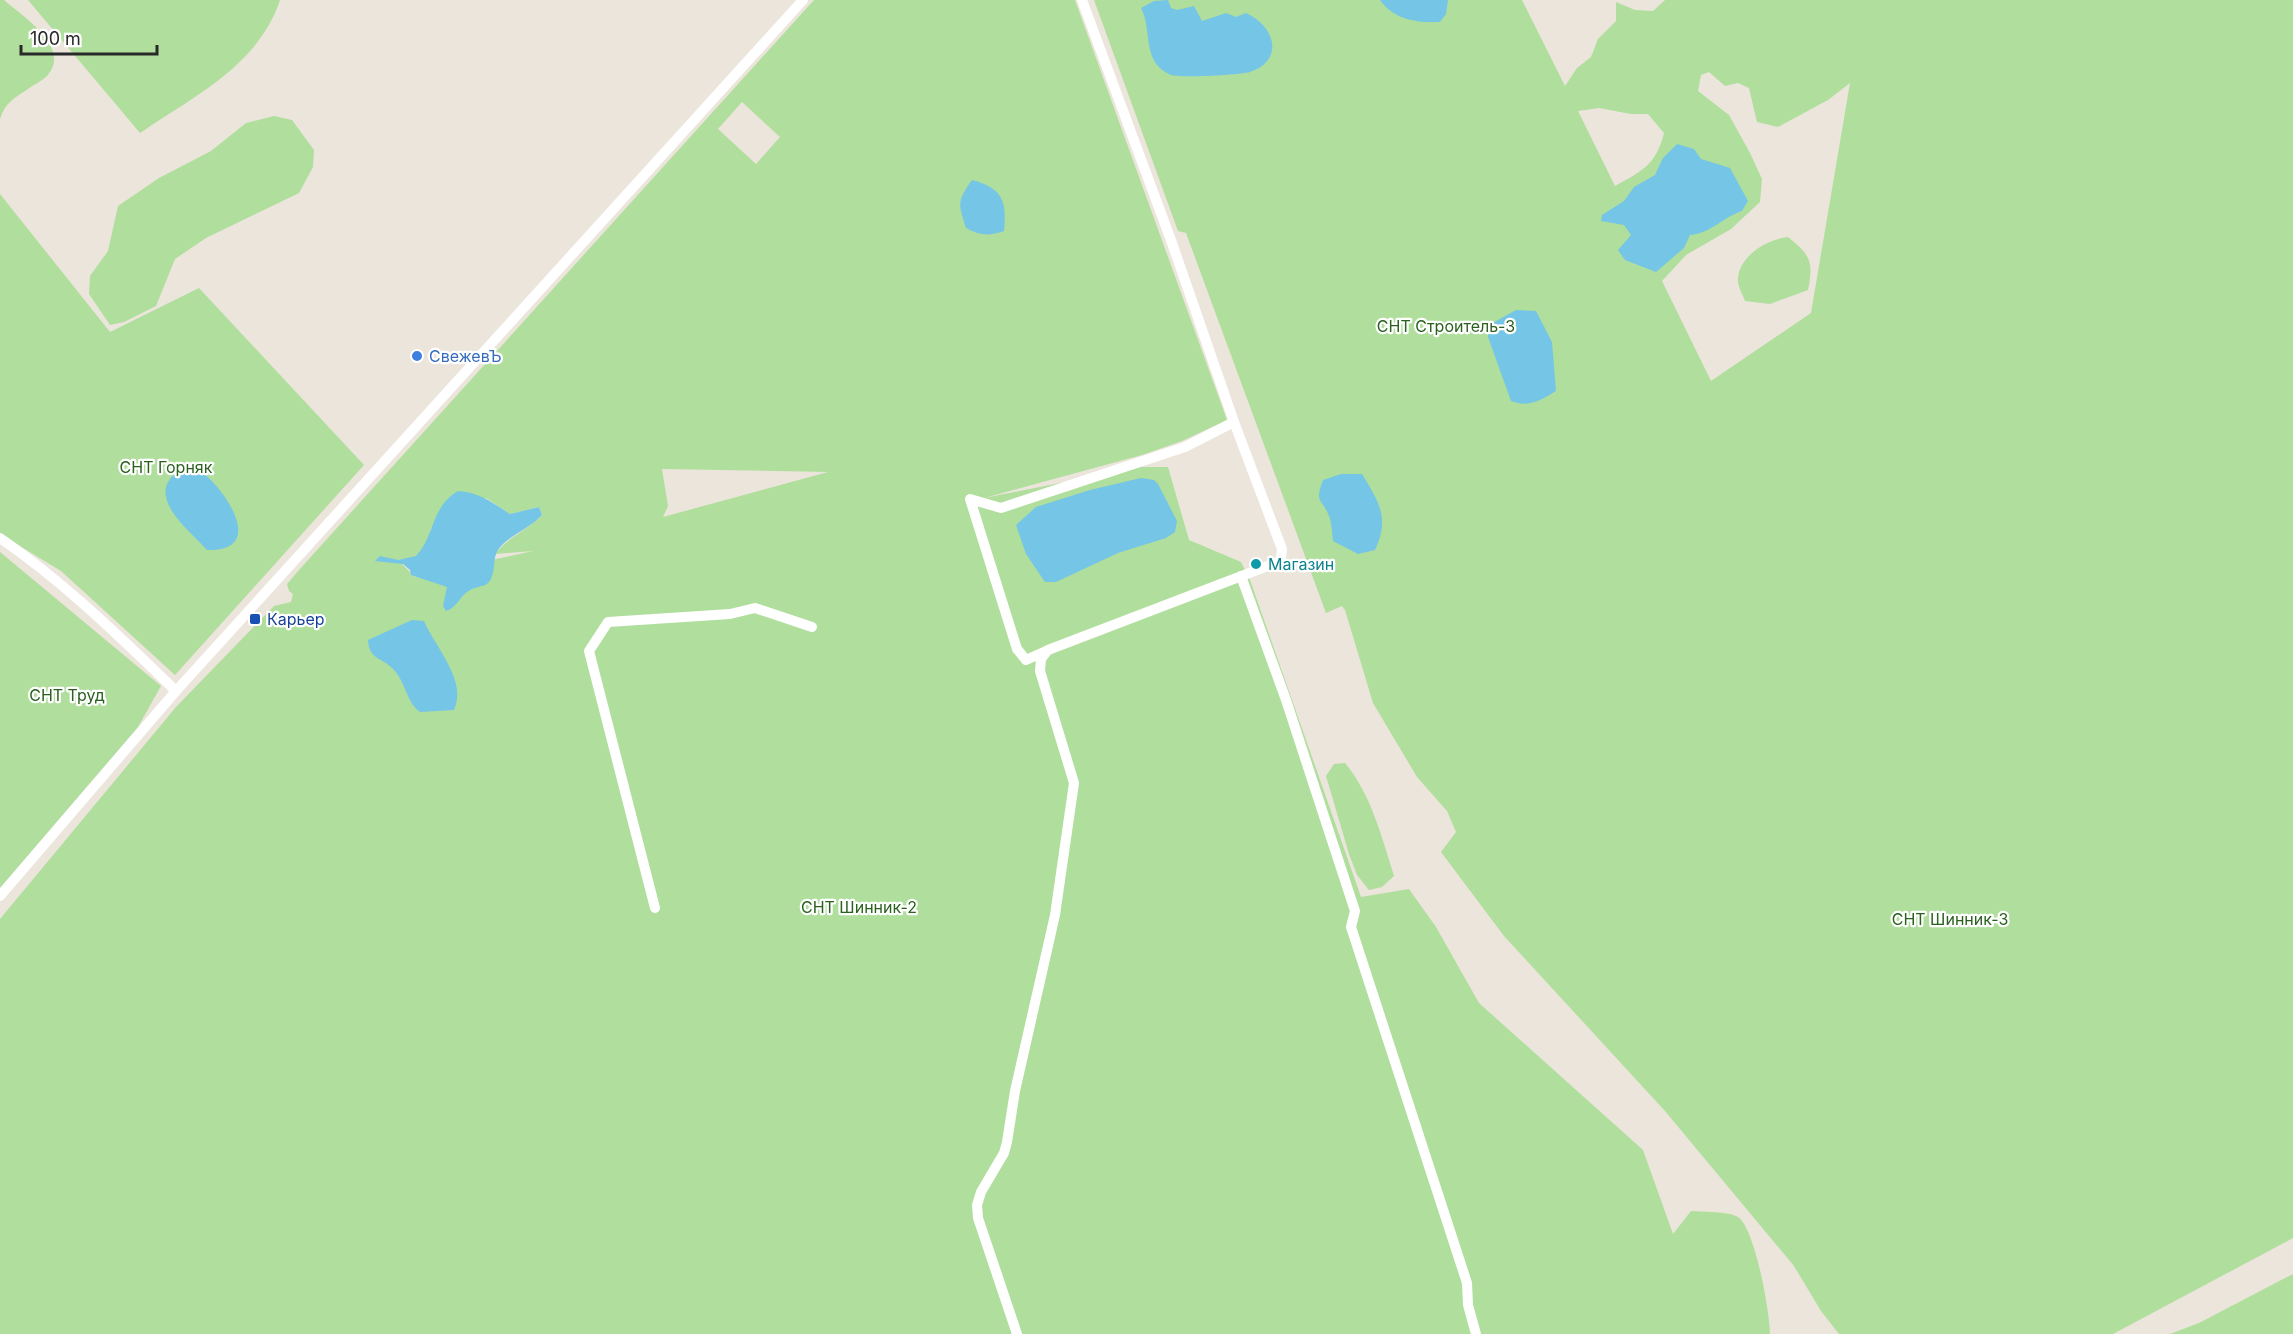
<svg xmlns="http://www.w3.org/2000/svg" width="2293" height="1334" viewBox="0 0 2293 1334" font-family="Inter,sans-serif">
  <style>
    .green { fill: #b0de9c; fill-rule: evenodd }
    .water { fill: #75c5e6 }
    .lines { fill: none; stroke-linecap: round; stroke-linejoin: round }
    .minor { stroke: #fff; stroke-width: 10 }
    .shop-dot { fill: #3f7fe0; stroke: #fff; stroke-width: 2 }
    .culture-dot { fill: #0f9aa8; stroke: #fff; stroke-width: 2 }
    .transit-dot { fill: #1a4fb4; stroke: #fff; stroke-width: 2 }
    .labels { text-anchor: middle; stroke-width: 4.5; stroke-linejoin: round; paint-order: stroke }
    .park-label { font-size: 16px; fill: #2a611e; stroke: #fff }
    .shop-label { font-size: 16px; fill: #366cbe; stroke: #fff; text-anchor: start }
    .culture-label { font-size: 16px; fill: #0d838f; stroke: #fff; text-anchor: start }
    .transit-label { font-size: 16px; fill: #164399; stroke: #fff; text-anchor: start }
  </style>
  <rect width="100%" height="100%" fill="#ebe5dc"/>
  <!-- green -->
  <g class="green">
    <path d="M 0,0 L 4,0 C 22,16 73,48 47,76 C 42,81 33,85 28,89 C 14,98 5,103 0,119 Z"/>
    <path d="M 28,0 L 280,0 C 258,66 194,96 140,133 Z"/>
    <path d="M 814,0 L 1075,0 L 1227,420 L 1182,441 L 1142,455 L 984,498 L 1140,467 L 1168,467 L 1189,540 L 1241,562 L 1250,580 L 1361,897 L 1409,889 L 1436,927 L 1479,1003 L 1643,1150 L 1673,1234 L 1691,1211 C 1704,1212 1727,1211 1738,1217 C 1755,1228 1770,1313 1770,1334 L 0,1334 L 0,919 L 176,707 L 274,606 L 291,602 L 293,594 L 289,591 L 287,584 L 299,570 ZM 742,102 L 780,137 L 756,164 L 718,129 ZM 662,469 L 828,472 L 663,517 L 668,506 ZM 486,498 L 510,514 L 539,507 L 542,515 C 528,530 508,537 495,554 L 533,551 L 415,577 L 398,560 L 416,557 L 430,536 L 431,528 Z"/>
    <path d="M 1094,0 L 1522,0 L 1565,86 L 1577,68 L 1591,57 L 1598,39 L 1616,21 L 1616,2 L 1635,10 L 1653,11 L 1665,0 L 2293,0 L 2293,1238 L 2113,1334 L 1839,1334 L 1821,1311 L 1794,1266 L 1665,1111 L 1504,936 L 1441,852 L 1456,832 L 1447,811 L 1417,777 L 1373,703 L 1345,610 L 1342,606 L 1326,613 L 1186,233 L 1178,231 ZM 1709,72 L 1725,86 L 1738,83 L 1749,88 L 1757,122 L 1778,127 L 1828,100 L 1850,83 L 1811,313 L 1711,381 L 1662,281 L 1686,255 L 1731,229 L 1760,202 L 1762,179 L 1750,153 L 1729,115 L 1698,91 L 1701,75 ZM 1599,108 L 1631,114 L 1648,114 L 1664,133 C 1656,165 1642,171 1615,186 L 1578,111 Z"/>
    <polygon points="274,116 292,120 314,150 313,167 299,193 206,238 175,259 156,306 124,322 110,325 89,294 90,276 108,251 118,206 159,178 211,151 246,123"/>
    <polygon points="0,194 110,332 199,288 364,465 175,675 61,571 0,534"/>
    <path d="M 1788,237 C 1810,255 1814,261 1808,290 L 1770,304 L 1745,301 C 1743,295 1737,285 1738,279 C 1739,256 1767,239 1788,237 Z"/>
    <polygon points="0,552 161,686 138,727 0,888"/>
    <path d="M 1345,763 C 1371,794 1382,838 1394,876 L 1382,887 L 1369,890 L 1357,875 L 1349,854 L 1326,776 L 1334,764 Z"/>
    <polygon points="2293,1274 2293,1334 2170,1334 2199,1323"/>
  </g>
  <!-- water -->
  <g class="water">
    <path d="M 1168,0 L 1171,8 L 1177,10 L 1194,6 L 1202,21 L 1226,13 L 1236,17 L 1246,13 C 1275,26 1285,60 1250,72 C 1240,75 1181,78 1171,75 C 1168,74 1162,70 1160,68 C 1144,53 1151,27 1141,8 L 1154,1 Z"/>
    <path d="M 1380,0 L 1448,0 L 1446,14 L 1440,22 C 1417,23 1394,20 1380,0 Z"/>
    <path d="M 1677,144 L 1694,149 L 1701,159 L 1730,168 L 1748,201 L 1742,211 C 1723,217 1712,233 1690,235 L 1684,248 L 1656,272 L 1625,260 L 1618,250 L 1631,235 L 1624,225 L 1601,221 L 1602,215 L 1624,201 L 1634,187 L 1655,175 L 1663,158 Z"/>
    <path d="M 972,180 C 1002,188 1007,200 1004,231 C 989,236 981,236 966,228 C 958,204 957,201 972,180 Z"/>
    <path d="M 1516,310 L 1536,311 L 1552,342 L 1556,391 C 1541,400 1529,408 1511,401 L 1488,337 L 1489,325 Z"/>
    <path d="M 195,467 C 221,482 271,552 207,550 C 193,534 152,503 170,479 C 176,471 185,468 195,467 Z"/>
    <path d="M 1341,474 L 1362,474 C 1379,502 1390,518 1375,550 L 1358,554 L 1333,541 C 1332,533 1332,524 1329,516 C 1322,498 1314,504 1323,480 Z"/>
    <polygon points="1141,478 1154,480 1158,484 1177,521 1175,532 1166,538 1118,553 1056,582 1045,582 1026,554 1016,525 1036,507 1090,490"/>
    <path d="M 458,491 C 479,492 493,503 510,514 L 539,507 L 542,515 C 530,528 514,533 501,546 C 492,555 496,565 492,576 C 489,588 479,585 470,590 C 460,595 458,607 446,611 L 443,606 L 447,587 L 411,575 L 410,570 L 403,564 L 375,561 L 380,556 L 398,560 L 416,556 C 436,534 430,508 458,491 Z"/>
    <path d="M 412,620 L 424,621 C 435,647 468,681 454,710 L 420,712 C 406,702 406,682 393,669 C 382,657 369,660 368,640 Z"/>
  </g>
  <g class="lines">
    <!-- minor -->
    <g class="minor">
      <path d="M 0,538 C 64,582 120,637 176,691"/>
      <polyline points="1241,576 1286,700 1355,911 1351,927 1467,1283 1468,1305 1476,1334"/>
      <polyline points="1046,651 1026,660 1017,649 970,499 1001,508 1185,447 1234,422"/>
      <polyline points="0,896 176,691 803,0"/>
      <polyline points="655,908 589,651 608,622 730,614 755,608 812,627"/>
      <polyline points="1017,1334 978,1218 977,1205 981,1192 1004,1153 1007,1142 1015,1091 1055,915 1074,783 1040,671 1041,659 1048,650 1278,562 1281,558 1282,549 1234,422 1172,243 1082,0"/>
    </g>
  </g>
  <!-- markers -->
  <circle class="shop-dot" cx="417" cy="356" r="6"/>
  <circle class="culture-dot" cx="1256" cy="564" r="6"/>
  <rect class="transit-dot" x="249" y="613" width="12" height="12" rx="3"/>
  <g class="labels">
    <!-- park labels -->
    <g class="park-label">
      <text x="1446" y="332">СНТ Строитель-3</text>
      <text x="166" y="473">СНТ Горняк</text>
      <text x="67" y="701">СНТ Труд</text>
      <text x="859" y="913">СНТ Шинник-2</text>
      <text x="1950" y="925">СНТ Шинник-3</text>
    </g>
    <!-- shop labels -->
    <g class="shop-label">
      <text x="429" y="362">СвежевЪ</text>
    </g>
    <!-- culture labels -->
    <g class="culture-label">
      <text x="1268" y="570">Магазин</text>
    </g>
    <!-- transit labels -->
    <g class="transit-label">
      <text x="267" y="625">Карьер</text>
    </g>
  </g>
  <!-- scale -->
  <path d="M21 45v9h136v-9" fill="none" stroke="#292929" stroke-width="3"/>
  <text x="30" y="45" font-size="18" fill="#292929" stroke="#ffffff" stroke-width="4.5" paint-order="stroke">100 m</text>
</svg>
